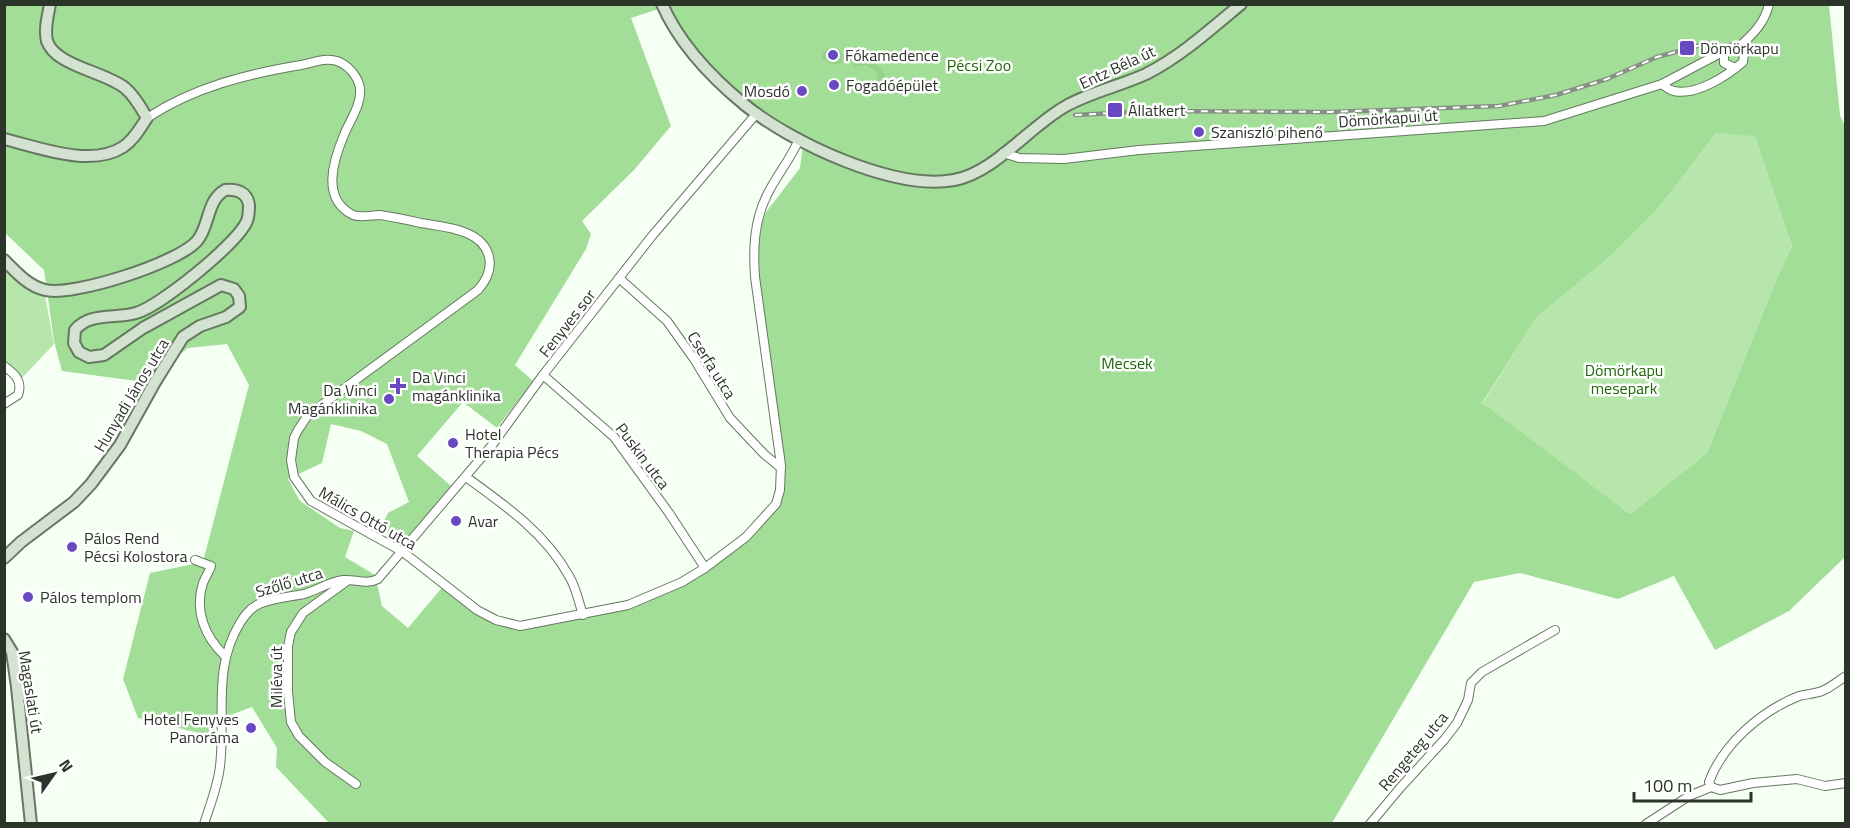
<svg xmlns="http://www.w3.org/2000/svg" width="1850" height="828" viewBox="0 0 1850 828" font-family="'Titillium Web',sans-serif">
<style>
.green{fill:#b6e6ac}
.forest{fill:#a2de97;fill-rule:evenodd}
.water{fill:#97d28c}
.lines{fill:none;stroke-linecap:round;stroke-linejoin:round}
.street-casing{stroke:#64795f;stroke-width:10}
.secondary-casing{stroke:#64795f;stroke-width:14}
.street{stroke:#fff;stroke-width:8}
.secondary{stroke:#d4e2d2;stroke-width:10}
.rail-casing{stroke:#879085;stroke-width:4.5}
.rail{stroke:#fff;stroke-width:2;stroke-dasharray:7;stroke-linecap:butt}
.poi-dot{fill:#6849c2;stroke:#fff;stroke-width:2}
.labels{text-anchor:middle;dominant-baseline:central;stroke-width:5;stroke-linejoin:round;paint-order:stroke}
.poi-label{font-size:16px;fill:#2b3429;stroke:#fff;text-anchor:start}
.park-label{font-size:16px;fill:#1d6907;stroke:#fff}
.street-label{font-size:16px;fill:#2b3429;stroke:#fff}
</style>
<rect width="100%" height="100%" fill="#f5fff3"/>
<g class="green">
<polygon points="1716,133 1755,135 1792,246 1776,280 1707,453 1630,514 1482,404 1537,317 1613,254 1656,211"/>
<polygon points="4,264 34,292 45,295 54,344 22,378 5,363"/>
</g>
<path class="forest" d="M4 5H1829L1840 115 1846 128 1845 557 1789 611 1715 650 1674 576 1618 599 1520 573 1474 582 1332 823H329L276 767 277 748 252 707 214 721 207 735 138 718 123 679 150 573 203 562 249 385 227 344 188 348 144 382 62 371 54 341 44 270 5 233ZM662 8 673 28 759 113 804 138 800 168 756 225 755 277 781 465 776 504 747 538 665 590 583 615 520 626 477 610 445 584 408 628 382 606 375 575 345 557 354 531 340 528 300 501 288 479 322 463 331 424 361 431 387 444 409 502 388 513 380 529 404 543 451 486 417 456 463 402 497 428 533 381 515 365 586 249 591 234 582 221 634 170 671 126 631 18ZM1716 133 1755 136 1792 246 1776 280 1707 453 1630 514 1482 403 1537 317 1613 254 1656 211Z"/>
<g class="water">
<path d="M827 49C834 49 841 50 844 57L841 63C834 66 827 64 822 58L823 53Z"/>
<path d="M863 57C874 63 886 67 886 81L882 79 877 90 874 89 878 72 865 65 854 67 853 64Z"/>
</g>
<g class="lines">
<g class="street-casing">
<g id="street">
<path d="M1739 47C1752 35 1765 23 1769 4"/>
<polyline points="1724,51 1724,63 1735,68"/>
<path d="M1662 84C1666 87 1669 90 1674 91 1696 96 1727 76 1743 62L1744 53 1739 47"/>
<path d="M147 118C194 87 247 74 301 65 312 63 325 57 337 61 348 65 358 76 360 88 362 104 350 120 344 135 333 161 321 199 353 215 361 218 372 215 380 215 394 217 408 220 421 223 444 227 483 229 489 257 492 270 486 281 478 290L308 415 298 430 294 438 291 460 294 477 311 501 403 552 477 610 496 620 520 626 628 605 682 582 705 568 746 537 776 504 780 490 781 465 755 277C753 249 754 221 767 195 776 176 791 159 799 139"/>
<polyline points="1003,153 1019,158 1064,159 1139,150 1544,121 1662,84 1730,48 1739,47"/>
<polyline points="619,278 667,321 694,359 730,418 764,454 781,468"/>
<path d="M4 366C15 374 23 381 18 395L4 404"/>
<polyline points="543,375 614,437 669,513 705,568"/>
<path d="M466 477C505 505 546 534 569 576 576 587 579 603 583 615"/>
<path d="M195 560 211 566C209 572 205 578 203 583 194 611 205 637 225 656"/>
<polyline points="347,581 303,613 291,632 288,646 288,692 291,722 299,736 325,762 356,784"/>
<polyline points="1711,787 1720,790 1753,783 1797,779 1825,786 1846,783"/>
<path d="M204 824C210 805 218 786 220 766 226 716 212 669 240 623 245 615 250 608 259 604 273 598 289 597 304 594 317 590 329 582 343 580 355 579 367 585 378 579L493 444 543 375 652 236 757 113"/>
<polyline points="1370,824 1400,788 1444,740 1457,723 1468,700 1471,683 1482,672 1555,630"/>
<path d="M1646 824 1689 796 1711 787 1709 782C1723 744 1761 711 1799 696 1806 694 1814 694 1822 691 1830 688 1838 681 1846 676"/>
</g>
</g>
<g class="secondary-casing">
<g id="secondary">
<path d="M662 4C679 43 712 78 745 105 790 142 894 191 954 180 994 173 1030 126 1066 106 1091 92 1120 86 1146 74 1180 57 1211 29 1241 4"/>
<path d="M4 139C38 147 91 168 123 147 134 140 140 128 147 118 141 108 135 96 125 88 106 72 55 66 47 41 44 29 48 16 50 4"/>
<path d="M4 260C16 272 28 286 45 290 72 297 178 263 197 241 210 226 206 201 225 190 237 189 247 192 249 205 249 211 249 218 246 223 234 246 160 306 136 313 116 319 89 312 75 330L74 343 79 352 89 357 104 355 143 328 221 285 234 289 239 296 240 307 226 317 200 326 183 337 155 382 120 445 91 484 74 502 21 542 4 558"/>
<polyline points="4,639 12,652 17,687 31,824"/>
</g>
</g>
<use href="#street" class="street"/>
<use href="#secondary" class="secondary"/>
<g class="rail-casing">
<polyline id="rail" points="1075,115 1155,111 1330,112 1499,106 1556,95 1607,79 1657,57 1708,43"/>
</g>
<use href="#rail" class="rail"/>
</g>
<g class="poi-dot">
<rect x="1679" y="40" width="16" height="16" rx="3"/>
<circle cx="833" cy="55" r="6"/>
<circle cx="834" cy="85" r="6"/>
<circle cx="802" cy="91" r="6"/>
<rect x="1107" y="102" width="16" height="16" rx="3"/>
<circle cx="1199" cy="132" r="6"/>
<path d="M395 377h6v6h6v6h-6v6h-6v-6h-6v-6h6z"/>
<circle cx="389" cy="399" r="6"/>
<circle cx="453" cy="443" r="6"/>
<circle cx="456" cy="521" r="6"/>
<circle cx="72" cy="547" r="6"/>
<circle cx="28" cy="597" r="6"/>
<circle cx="251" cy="728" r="6"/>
</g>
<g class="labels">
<g class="poi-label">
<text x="1700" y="48">Dömörkapu</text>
<text x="845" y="55">Fókamedence</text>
<text x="846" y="85">Fogadóépület</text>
<text x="790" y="91" text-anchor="end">Mosdó</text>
<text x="1128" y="110">Állatkert</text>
<text x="1211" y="132">Szaniszló pihenő</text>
<text x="412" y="377">Da Vinci<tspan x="412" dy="18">magánklinika</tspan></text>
<text x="377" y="390" text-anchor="end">Da Vinci<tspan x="377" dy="18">Magánklinika</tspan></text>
<text x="465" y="434">Hotel<tspan x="465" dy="18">Therapia Pécs</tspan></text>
<text x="468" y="521">Avar</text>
<text x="84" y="538">Pálos Rend<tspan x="84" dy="18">Pécsi Kolostora</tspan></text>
<text x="40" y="597">Pálos templom</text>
<text x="239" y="719" text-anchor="end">Hotel Fenyves<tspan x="239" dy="18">Panoráma</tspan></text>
</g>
<g class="park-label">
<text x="979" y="65">Pécsi Zoo</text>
<text x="1127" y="363">Mecsek</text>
<text x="1624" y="370">Dömörkapu<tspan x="1624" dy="18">mesepark</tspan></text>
</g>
<g class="street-label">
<text transform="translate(1117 67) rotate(-25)">Entz Béla út</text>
<text transform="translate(1388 118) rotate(-4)">Dömörkapui út</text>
<text transform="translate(567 323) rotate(-52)">Fenyves sor</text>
<text transform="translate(712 365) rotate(58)">Cserfa utca</text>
<text transform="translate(131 395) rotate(-59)">Hunyadi János utca</text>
<text transform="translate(643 456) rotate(53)">Puskin utca</text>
<text transform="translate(368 518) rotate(30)">Málics Ottó utca</text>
<text transform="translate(289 582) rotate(-17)">Szőlő utca</text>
<text transform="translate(276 677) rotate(-90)">Miléva út</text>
<text transform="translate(31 692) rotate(81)">Magaslati út</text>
<text transform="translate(1413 751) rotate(-50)">Rengeteg utca</text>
</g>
</g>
<rect width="1850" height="828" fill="none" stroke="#2b3429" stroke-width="12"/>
<g transform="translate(54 774) rotate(56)" stroke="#ffffff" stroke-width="4.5" paint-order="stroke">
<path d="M0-4.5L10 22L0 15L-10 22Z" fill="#2b3429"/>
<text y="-9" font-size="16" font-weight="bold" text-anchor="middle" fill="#2b3429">N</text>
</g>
<path d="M1634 792v9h117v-9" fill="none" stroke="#2b3429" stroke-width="3"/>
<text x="1643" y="792" font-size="18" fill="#2b3429" stroke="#ffffff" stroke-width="4.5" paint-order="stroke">100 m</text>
</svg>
